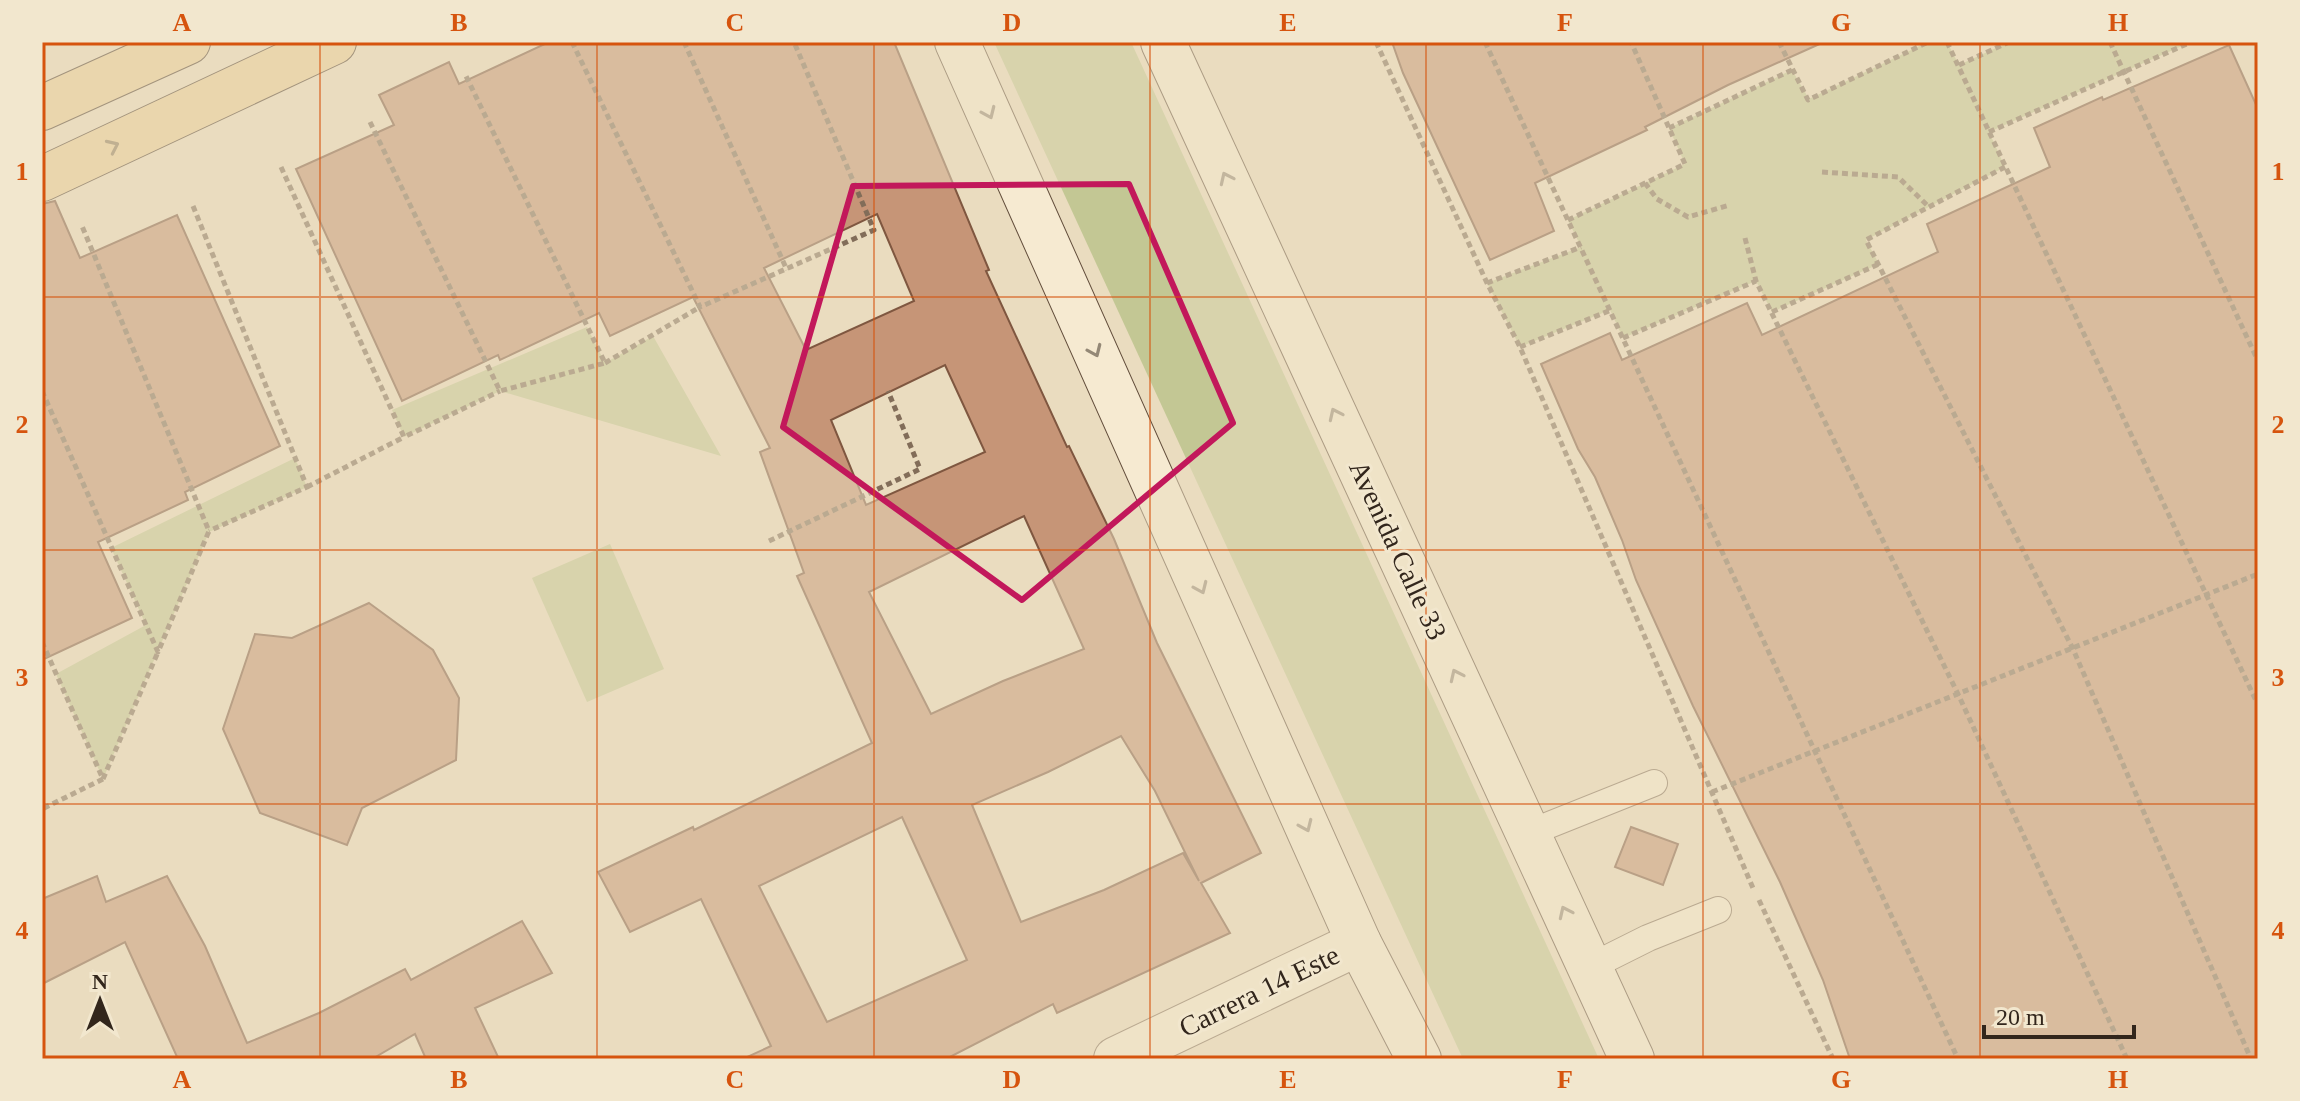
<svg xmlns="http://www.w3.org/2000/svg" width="2300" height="1101" viewBox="0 0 2300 1101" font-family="'Times New Roman',serif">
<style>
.green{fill:#c3c794}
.building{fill:#c69577;stroke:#7f5740;stroke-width:2;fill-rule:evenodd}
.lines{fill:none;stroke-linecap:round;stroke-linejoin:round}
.lane-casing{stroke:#826d59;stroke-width:28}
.street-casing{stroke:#826d59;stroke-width:46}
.secondary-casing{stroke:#634e3c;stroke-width:46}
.primary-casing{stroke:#4f3c2d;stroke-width:46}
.path{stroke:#826d59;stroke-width:5;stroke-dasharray:6 4;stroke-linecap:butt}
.lane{stroke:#f6ead1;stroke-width:26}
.street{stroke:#f6ead1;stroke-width:44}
.secondary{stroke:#f6ead1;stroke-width:44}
.primary{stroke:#eccf98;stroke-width:44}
.oneway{stroke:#948876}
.oneway2{stroke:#8f7a5a}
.marked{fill:none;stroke:#c2185b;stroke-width:6;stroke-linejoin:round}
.grid{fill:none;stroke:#d6540e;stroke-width:2;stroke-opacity:0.55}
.labels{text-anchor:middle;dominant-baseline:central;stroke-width:6;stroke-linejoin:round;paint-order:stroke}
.street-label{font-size:28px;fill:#32261c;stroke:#f2e7ce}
.neatline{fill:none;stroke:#d6540e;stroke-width:3}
.grid-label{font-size:26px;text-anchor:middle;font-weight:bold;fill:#d6540e}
</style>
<rect width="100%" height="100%" fill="#eadcbf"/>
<g class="green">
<polygon points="994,42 1131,42 1599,1059 1463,1059"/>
<polygon points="1928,42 1947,42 1959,65 2009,42 2191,42 1989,132 2005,167 1866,240 1879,264 1772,312 1756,281 1623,338 1610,310 1520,347 1487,283 1581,247 1568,220 1685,164 1669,128 1792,70 1809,99"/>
<polygon points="587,327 605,363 653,336 721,456 500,391 404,437 392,410"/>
<polygon points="295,458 307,487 209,532 103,779 56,674 146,625 111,548"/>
<polygon points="610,544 664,669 587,702 532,578"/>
</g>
<g class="building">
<path d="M549 42H894L989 270 986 271 1067 447 1069 446 1114 539 1157 643 1261 853 1201 883 1230 933 1057 1013 1053 1004 946 1059H743L771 1046 701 899 630 932 598 872 693 827 694 830 872 743 797 576 804 573 760 452 770 448 693 297 610 336 599 313 500 360 498 355 402 401 296 169 394 125 379 95 449 62 459 84ZM877 214 914 301 806 350 764 268ZM945 365 985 452 866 505 831 420ZM1024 516 1084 649 1003 681 931 714 869 592ZM1121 736 1155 791 1199 881 1183 853 1104 890 1021 922 972 805 1048 772ZM902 817 967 960 827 1022 759 886Z"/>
<polygon points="1392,42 1824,42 1728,85 1645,127 1647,130 1535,183 1554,231 1490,260 1403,73"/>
<polygon points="2229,45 2258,109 2258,1059 1850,1059 1823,980 1780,882 1693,706 1636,580 1622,540 1595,477 1578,449 1541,364 1610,333 1622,360 1747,303 1762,335 1938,252 1927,224 2050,167 2034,128 2102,97 2103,100"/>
<polygon points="55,201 80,258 177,215 280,446 185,492 188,500 98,542 132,618 42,660 42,204"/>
<polygon points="369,603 433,650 459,698 456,760 362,808 347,845 260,813 223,729 255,634 292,638"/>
<polygon points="1631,827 1678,844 1663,885 1615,867"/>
<polygon points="97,876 106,902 167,876 205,946 247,1043 319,1013 405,969 411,980 522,921 552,973 475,1008 499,1059 426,1059 415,1034 372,1059 178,1059 125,942 42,984 42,899"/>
</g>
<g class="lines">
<g class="lane-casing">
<g id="lane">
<polyline points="1529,833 1654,783"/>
<polyline points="1590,967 1648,938 1718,910"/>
</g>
</g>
<g class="street-casing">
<polyline id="street" points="1116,1059 1359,943"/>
</g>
<g class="secondary-casing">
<g id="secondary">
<polyline points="957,42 1359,943 1419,1059"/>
<polyline points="1163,42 1632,1059"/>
</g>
</g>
<g class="primary-casing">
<g id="primary">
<polyline points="42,108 188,42"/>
<polyline points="42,179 334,42"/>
</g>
</g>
<g class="path">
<polyline points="572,42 700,307 874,230 794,42"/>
<polyline points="684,42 787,270"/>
<polyline points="1376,42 1487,283 1520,347 1753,888"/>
<polyline points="1485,42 1958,1059"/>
<polyline points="1779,42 1808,100 1928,42"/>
<polyline points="1947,42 2258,705"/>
<polyline points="2110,42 2258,361"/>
<polyline points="1959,65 2009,42"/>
<polyline points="370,122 500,391 605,363 465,74"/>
<polyline points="1669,128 1792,70"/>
<polyline points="1989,132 2191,42"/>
<polyline points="281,167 404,437 500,391"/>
<polyline points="2005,167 1866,240 2073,649 2251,1059"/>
<polyline points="1822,172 1898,177 1929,207"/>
<polyline points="1645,183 1657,199 1688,217 1730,205"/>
<polyline points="193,206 307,487 209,531"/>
<polyline points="1568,220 1685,164 1631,42"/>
<polyline points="1745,238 1756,281 1958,694 2127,1059"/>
<polyline points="1487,283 1581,247"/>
<polyline points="1772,312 1879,264"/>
<polyline points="1623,338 1756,281"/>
<polyline points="1520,347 1611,310"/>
<polyline points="605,363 700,307"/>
<polyline points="42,391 158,652 209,531 82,226"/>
<polyline points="307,487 404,437"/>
<polyline points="769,541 920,469 888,391"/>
<polyline points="42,642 103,779 42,809"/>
<polyline points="103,779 158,652"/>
<polyline points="1712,792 2258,574"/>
<polyline points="1759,900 1833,1059"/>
</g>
<use href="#lane" class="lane"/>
<use href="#street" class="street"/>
<use href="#secondary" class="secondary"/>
<use href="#primary" class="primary"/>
</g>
<defs><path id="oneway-chevron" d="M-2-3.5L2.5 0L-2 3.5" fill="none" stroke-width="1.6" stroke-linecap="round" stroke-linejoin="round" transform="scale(2)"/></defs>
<g class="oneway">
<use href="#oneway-chevron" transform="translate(989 113) rotate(66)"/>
<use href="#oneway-chevron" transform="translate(1226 178) rotate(-115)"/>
<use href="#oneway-chevron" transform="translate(1095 351) rotate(66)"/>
<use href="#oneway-chevron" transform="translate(1335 414) rotate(-115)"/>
<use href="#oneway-chevron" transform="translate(1201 588) rotate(66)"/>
<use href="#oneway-chevron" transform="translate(1456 675) rotate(-115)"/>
<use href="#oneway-chevron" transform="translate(1306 826) rotate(66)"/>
<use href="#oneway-chevron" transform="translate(1565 912) rotate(-115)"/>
</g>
<use class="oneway2" href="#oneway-chevron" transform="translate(113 146) rotate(-25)"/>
<path d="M0 0H2300V1101H0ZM1129 184 1233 423 1022 600 783 427 853 186Z" fill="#eadcbf" fill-opacity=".55" fill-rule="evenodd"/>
<path class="marked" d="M1129 184 1233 423 1022 600 783 427 853 186Z"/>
<path class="grid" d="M320 42V1059M597 42V1059M874 42V1059M1150 42V1059M1426 42V1059M1703 42V1059M1980 42V1059M42 297H2258M42 550H2258M42 804H2258"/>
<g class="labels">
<g class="street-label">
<text transform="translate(1398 550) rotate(65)">Avenida Calle 33</text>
<text transform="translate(1259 991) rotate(-26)">Carrera 14 Este</text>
</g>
</g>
<rect width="2300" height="1101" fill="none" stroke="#f2e7ce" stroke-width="88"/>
<g transform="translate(100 1001)" stroke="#f2e7ce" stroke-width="6" paint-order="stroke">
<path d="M0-6L14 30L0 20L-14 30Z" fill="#32261c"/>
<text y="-12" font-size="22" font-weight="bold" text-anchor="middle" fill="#32261c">N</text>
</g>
<path d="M1984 1025v12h150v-12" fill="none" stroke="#32261c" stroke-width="4"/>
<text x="1996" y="1025" font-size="24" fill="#32261c" stroke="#f2e7ce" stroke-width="6" paint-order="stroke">20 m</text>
<rect x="44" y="44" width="2212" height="1013" class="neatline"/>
<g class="grid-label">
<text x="182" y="31">A</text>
<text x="459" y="31">B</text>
<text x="735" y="31">C</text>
<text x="1012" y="31">D</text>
<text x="1288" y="31">E</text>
<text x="1565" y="31">F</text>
<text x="1841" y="31">G</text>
<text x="2118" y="31">H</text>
<text x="22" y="180">1</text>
<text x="2278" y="180">1</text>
<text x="22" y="433">2</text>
<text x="2278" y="433">2</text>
<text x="22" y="686">3</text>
<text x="2278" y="686">3</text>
<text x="22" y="939">4</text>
<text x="2278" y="939">4</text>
<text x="182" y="1088">A</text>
<text x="459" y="1088">B</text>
<text x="735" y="1088">C</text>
<text x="1012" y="1088">D</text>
<text x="1288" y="1088">E</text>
<text x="1565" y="1088">F</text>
<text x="1841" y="1088">G</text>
<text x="2118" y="1088">H</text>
</g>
</svg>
